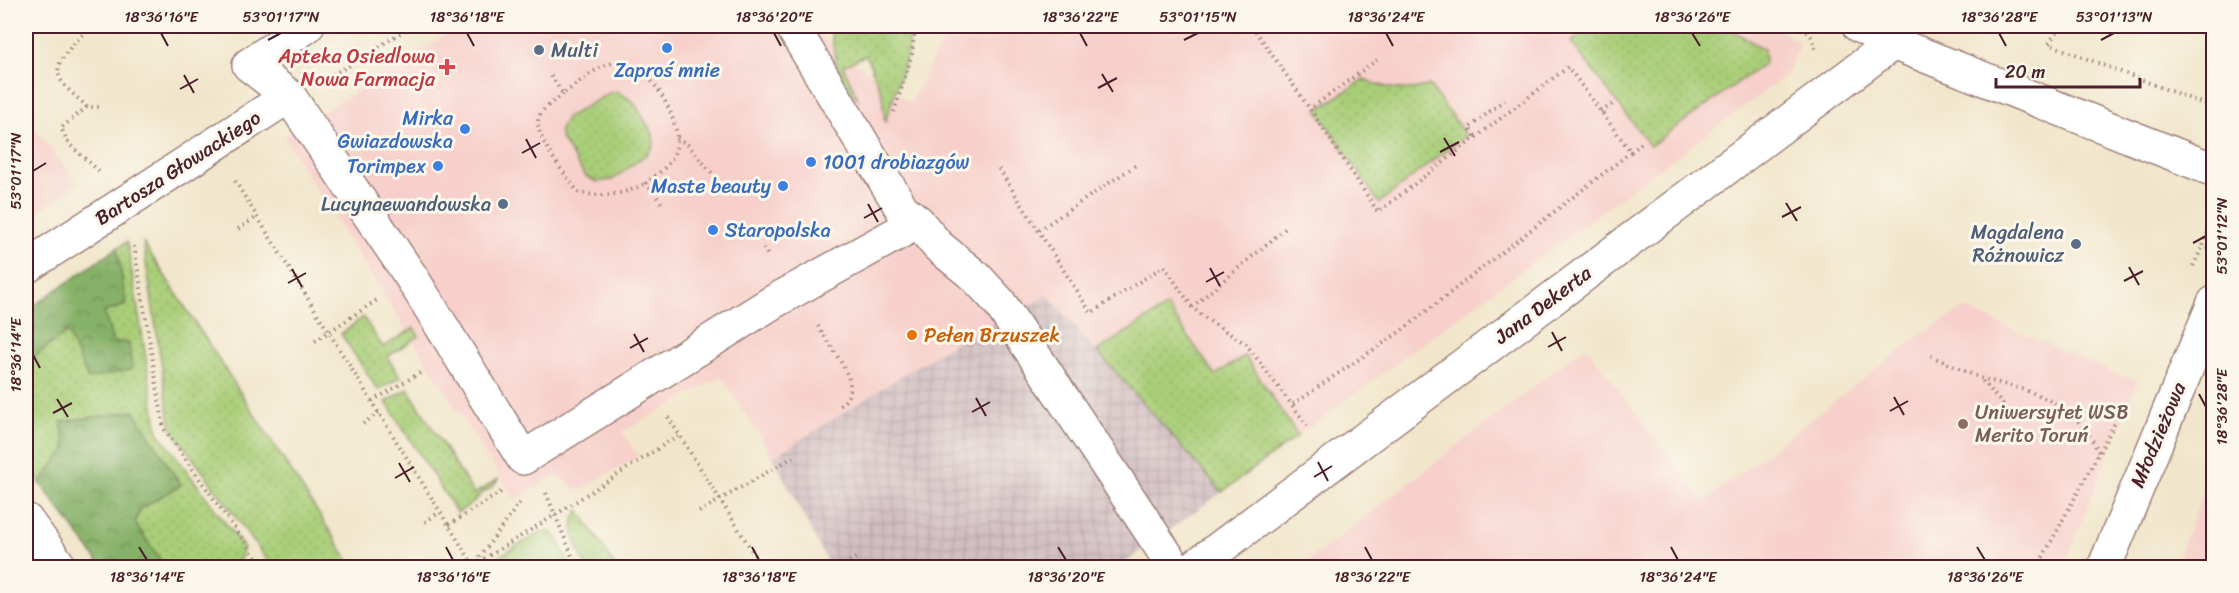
<svg xmlns="http://www.w3.org/2000/svg" width="2239" height="593" viewBox="0 0 2239 593" font-family="Sriracha,sans-serif">
<style>
.built{fill:#f7d0cb}
.industrial{fill:url(#industrial-grid)}
.grass{fill:url(#grass-dots);stroke:#7a7652;stroke-width:1.5}
.forest{fill:url(#forest-crowns);stroke:#68684a;stroke-width:1.5}
.lines{fill:none;stroke-linecap:round;stroke-linejoin:round}
.minor-casing{stroke:#9e827b;stroke-width:36}
.path{stroke:#9e827b;stroke-width:4;stroke-dasharray:1.5 4.5;stroke-linecap:butt}
.minor{stroke:#fff;stroke-width:33}
.ticks{fill:none;stroke:#4a1f2b;stroke-width:2}
.shop-dot{fill:#3f7fe0;stroke:#fbf7ec;stroke-width:2}
.service-dot{fill:#5c6f8a;stroke:#fbf7ec;stroke-width:2}
.health-dot{fill:#e0444e;stroke:#fbf7ec;stroke-width:2}
.food-dot{fill:#e8710a;stroke:#fbf7ec;stroke-width:2}
.education-dot{fill:#8d6e63;stroke:#fbf7ec;stroke-width:2}
.labels{text-anchor:middle;dominant-baseline:central;stroke-width:6;stroke-linejoin:round;paint-order:stroke}
.service-label{font-size:20px;fill:#4e5e75;stroke:#fbf7ec;text-anchor:end}
.health-label{font-size:20px;fill:#be3a42;stroke:#fbf7ec;text-anchor:end}
.shop-label{font-size:20px;fill:#366cbe;stroke:#fbf7ec;text-anchor:end}
.street-label{font-size:20px;fill:#4a1f2b;stroke:#fbf7ec}
.food-label{font-size:20px;fill:#c56008;stroke:#fbf7ec;text-anchor:start}
.education-label{font-size:20px;fill:#785e54;stroke:#fbf7ec;text-anchor:start}
.neatline{fill:none;stroke:#4a1f2b;stroke-width:2}
.ticks-label{font-size:15px;text-anchor:middle;fill:#4a1f2b}
</style>
<defs>
<pattern id="industrial-grid" width="8" height="8" patternUnits="userSpaceOnUse" patternTransform="scale(1.5)"><rect width="8" height="8" fill="#d2bec2"/><path d="M0 4h8M4 0v8" fill="none" stroke="#b6a3a7"/></pattern>
<pattern id="grass-dots" width="8" height="8" patternUnits="userSpaceOnUse" patternTransform="scale(1.5)"><rect width="8" height="8" fill="#a9ce78"/><path d="M2 2h.1M6 6h.1" fill="none" stroke="#93b068" stroke-width="1.8" stroke-linecap="round"/></pattern>
<pattern id="forest-crowns" width="20" height="18" patternUnits="userSpaceOnUse" patternTransform="scale(1.5)"><rect width="20" height="18" fill="#86b168"/><path d="M2 6a3 3 0 1 1 6 0M12 15a3 3 0 1 1 6 0" fill="none" stroke="#708f56"/></pattern>
</defs>
<rect width="100%" height="100%" fill="#fbf7ec"/>
<filter id="ink" filterUnits="userSpaceOnUse"><feTurbulence type="fractalNoise" baseFrequency=".0167" numOctaves="2"/><feDisplacementMap in="SourceGraphic" scale="12" xChannelSelector="R" yChannelSelector="G"/><feConvolveMatrix kernelMatrix="1 2 1 2 8 2 1 2 1" color-interpolation-filters="sRGB"/></filter>
<filter id="wash" filterUnits="userSpaceOnUse"><feTurbulence type="fractalNoise" baseFrequency=".008" numOctaves="4" result="noise"/><feDisplacementMap in="SourceGraphic" scale="24" xChannelSelector="R" yChannelSelector="G"/><feGaussianBlur stdDeviation="1.35" result="paint"/><feColorMatrix in="noise" values="0 0 0 0 0 0 0 0 0 0 0 0 0 0 0 0 0 1.4 0 .05"/><feComposite in="paint" operator="in"/></filter>
<g filter="url(#wash)">
<rect width="100%" height="100%" fill="#f1e6cb"/>
<g class="built">
<polygon points="460,26 806,26 910,103 942,42 967,26 1770,26 1800,42 1788,74 1222,492 1097,351 956,342 773,457 722,377 622,432 639,456 579,491 556,475 515,500 283,137"/>
<polygon points="26,117 78,184 26,220"/>
<polygon points="1964,308 2115,374 2138,380 2064,567 1300,567 1586,346 1677,468 1705,501 1916,338"/>
<polygon points="2213,467 2213,567 2174,567"/>
</g>
<polygon class="industrial" points="1048,296 1222,492 1119,567 830,567 773,457 956,342"/>
<g class="grass">
<path d="M830 26H910L907 55 885 123 882 94 866 55 843 66 858 98C835 84 834 49 830 26Z"/>
<polygon points="1593,26 1725,26 1764,49 1765,63 1650,146 1571,42"/>
<path d="M1364 79C1386 89 1406 93 1429 85L1466 135 1379 203 1317 110Z"/>
<polygon points="616,91 633,101 653,134 654,145 648,153 612,180 597,182 585,176 560,137 560,130 566,118 609,93"/>
<polygon points="127,242 158,432 244,548 238,565 251,567 165,567 135,523 140,509 66,448 40,483 26,459 26,363 67,332 113,343 104,312 126,305 117,248"/>
<polygon points="143,242 353,567 272,567 171,428"/>
<polygon points="1167,306 1215,375 1245,356 1298,436 1222,492 1097,351"/>
<polygon points="363,317 383,347 414,328 419,336 387,357 401,377 378,390 341,334"/>
<path d="M408 389 474 494 498 479C495 488 486 489 480 495 472 504 467 507 457 513L386 402Z"/>
<path d="M579 510 616 567H586C579 548 565 528 579 510Z"/>
<polygon points="541,532 551,532 558,539 570,567 497,567 501,564 496,558"/>
</g>
<g class="forest">
<polygon points="117,248 126,305 104,312 113,342 129,343 132,369 88,379 67,332 26,363 26,311"/>
<polygon points="134,411 181,485 140,509 135,523 165,567 102,567 40,483 66,448 61,422"/>
</g>
</g>
<g filter="url(#ink)">
<g class="lines">
<g class="minor-casing">
<g id="minor">
<polyline points="307,26 249,65 289,96 412,278 523,458 773,302 918,222"/>
<polyline points="792,26 902,209 918,222 938,246 976,277 999,302 1175,568"/>
<polyline points="1859,26 1893,43 2214,170"/>
<polyline points="26,267 289,96"/>
<polyline points="26,520 61,568"/>
<polyline points="1193,568 1893,43"/>
<polyline points="2104,568 2214,303"/>
</g>
</g>
<g class="path">
<polyline points="1252,26 1310,109"/>
<path d="M1796 26C1807 31 1814 35 1815 49"/>
<polyline points="2056,32 2049,44 2214,108"/>
<path d="M551 76 563 94C579 83 598 64 618 62 648 59 684 123 676 149 672 164 658 174 646 183L663 205"/>
<polyline points="327,77 347,67 411,26"/>
<path d="M563 94C555 101 543 107 539 117 532 135 567 177 578 192 602 198 624 195 646 183"/>
<path d="M87 107C79 98 62 87 59 75 54 59 82 36 92 26"/>
<polyline points="894,112 912,54 915,26"/>
<polyline points="1601,112 1614,103"/>
<polyline points="1475,136 1469,128 1508,97"/>
<polyline points="677,138 688,145 713,174"/>
<polyline points="1631,152 1644,141"/>
<polyline points="999,169 1091,313 1164,266 1192,307 1208,320 1246,344 1310,429"/>
<polyline points="99,171 69,144 61,128 87,107 99,107"/>
<polyline points="235,181 475,568"/>
<polyline points="2214,216 2203,246 2214,250"/>
<polyline points="238,229 257,217"/>
<polyline points="1039,230 1136,165"/>
<polyline points="134,246 164,429 263,568"/>
<polyline points="763,248 769,257"/>
<polyline points="2193,266 2203,246"/>
<polyline points="1192,307 1286,228"/>
<path d="M818 326C826 340 853 374 850 390 849 397 845 401 840 406"/>
<polyline points="315,341 377,300"/>
<polyline points="1931,356 1980,378"/>
<polyline points="372,401 420,373"/>
<polyline points="1293,404 1401,331 1631,152 1568,67 1378,212 1310,109 1377,60"/>
<path d="M1998 413 2005 407 1980 378C2031 391 2075 400 2099 453"/>
<polyline points="668,417 763,568"/>
<polyline points="363,424 379,412"/>
<polyline points="546,493 577,568"/>
<polyline points="699,512 793,457"/>
<polyline points="425,522 440,512"/>
<polyline points="449,525 501,492"/>
<polyline points="243,559 258,561"/>
<polyline points="476,562 521,501"/>
<polyline points="474,565 555,515 679,435"/>
<polyline points="839,568 857,557"/>
<polyline points="2037,568 2115,423"/>
</g>
<use href="#minor" class="minor"/>
</g>
</g>
<path class="ticks" d="M161 33 168 46M467 33 474 46M774 33 781 46M1080 33 1087 46M1386 33 1393 46M1692 33 1700 46M1999 33 2006 46M268 40 281 33M1184 40 1198 33M2101 40 2114 33M1102 74 1113 92M184 75 194 93M1098 88 1117 78M180 89 198 79M1444 138 1455 156M526 139 536 158M1440 152 1459 142M522 153 540 143M33 171 46 163M1786 203 1797 221M868 204 878 222M1782 217 1801 207M864 218 882 208M2193 243 2206 236M2129 267 2139 285M1210 268 1220 286M292 269 302 287M2124 281 2143 271M1206 282 1224 272M288 283 306 273M1552 332 1562 351M634 334 644 352M1548 347 1566 337M630 348 648 338M33 355 40 368M2199 394 2206 407M1894 397 1904 415M976 398 986 416M57 399 68 417M1890 411 1908 401M972 412 990 402M53 413 72 403M1318 462 1328 481M399 463 410 482M1314 477 1332 466M395 478 414 467M139 547 147 560M446 547 453 560M752 547 759 560M1058 547 1066 560M1365 547 1372 560M1671 547 1678 560M1977 547 1985 560"/>
<g class="shop-dot">
<circle cx="667" cy="48" r="6"/>
<circle cx="465" cy="129" r="6"/>
<circle cx="811" cy="162" r="6"/>
<circle cx="438" cy="166" r="6"/>
<circle cx="783" cy="186" r="6"/>
<circle cx="713" cy="230" r="6"/>
</g>
<g class="service-dot">
<circle cx="539" cy="50" r="6"/>
<circle cx="503" cy="204" r="6"/>
<circle cx="2076" cy="244" r="6"/>
</g>
<path class="health-dot" d="M444 58h6v6h6v6h-6v6h-6v-6h-6v-6h6z"/>
<circle class="food-dot" cx="912" cy="335" r="6"/>
<circle class="education-dot" cx="1963" cy="424" r="6"/>
<g class="labels">
<g class="service-label">
<text x="551" y="50" text-anchor="start">Multi</text>
<text x="491" y="204">Lucynaewandowska</text>
<text x="2064" y="232">Magdalena<tspan x="2064" dy="23">Różnowicz</tspan></text>
</g>
<g class="health-label">
<text x="435" y="56">Apteka Osiedlowa<tspan x="435" dy="23">Nowa Farmacja</tspan></text>
</g>
<g class="shop-label">
<text x="667" y="70" text-anchor="middle">Zaproś mnie</text>
<text x="453" y="118">Mirka<tspan x="453" dy="23">Gwiazdowska</tspan></text>
<text x="823" y="162" text-anchor="start">1001 drobiazgów</text>
<text x="426" y="166">Torimpex</text>
<text x="771" y="186">Maste beauty</text>
<text x="725" y="230" text-anchor="start">Staropolska</text>
</g>
<g class="street-label">
<text transform="translate(178 168) rotate(-33)">Bartosza Głowackiego</text>
<text transform="translate(1543 305) rotate(-37)">Jana Dekerta</text>
<text transform="translate(2158 435) rotate(-67)">Młodzieżowa</text>
</g>
<g class="food-label">
<text x="924" y="335">Pełen Brzuszek</text>
</g>
<g class="education-label">
<text x="1975" y="412">Uniwersytet WSB<tspan x="1975" dy="23">Merito Toruń</tspan></text>
</g>
</g>
<rect width="2239" height="593" fill="none" stroke="#fbf7ec" stroke-width="66"/>
<path d="M1996 78v9h144v-9" fill="none" stroke="#4a1f2b" stroke-width="3"/>
<text x="2005" y="78" font-size="18" fill="#4a1f2b" stroke="#fbf7ec" stroke-width="4.5" paint-order="stroke">20 m</text>
<rect x="33" y="33" width="2173" height="527" class="neatline"/>
<g class="ticks-label">
<text x="161" y="22">18°36'16"E</text>
<text x="281" y="22">53°01'17"N</text>
<text x="467" y="22">18°36'18"E</text>
<text x="774" y="22">18°36'20"E</text>
<text x="1080" y="22">18°36'22"E</text>
<text x="1198" y="22">53°01'15"N</text>
<text x="1386" y="22">18°36'24"E</text>
<text x="1692" y="22">18°36'26"E</text>
<text x="1999" y="22">18°36'28"E</text>
<text x="2114" y="22">53°01'13"N</text>
<text transform="translate(16 171) rotate(-90)" y="5">53°01'17"N</text>
<text transform="translate(2222 236) rotate(-90)" y="5">53°01'12"N</text>
<text transform="translate(16 355) rotate(-90)" y="5">18°36'14"E</text>
<text transform="translate(2222 407) rotate(-90)" y="5">18°36'28"E</text>
<text x="147" y="582">18°36'14"E</text>
<text x="453" y="582">18°36'16"E</text>
<text x="759" y="582">18°36'18"E</text>
<text x="1066" y="582">18°36'20"E</text>
<text x="1372" y="582">18°36'22"E</text>
<text x="1678" y="582">18°36'24"E</text>
<text x="1985" y="582">18°36'26"E</text>
</g>
</svg>
